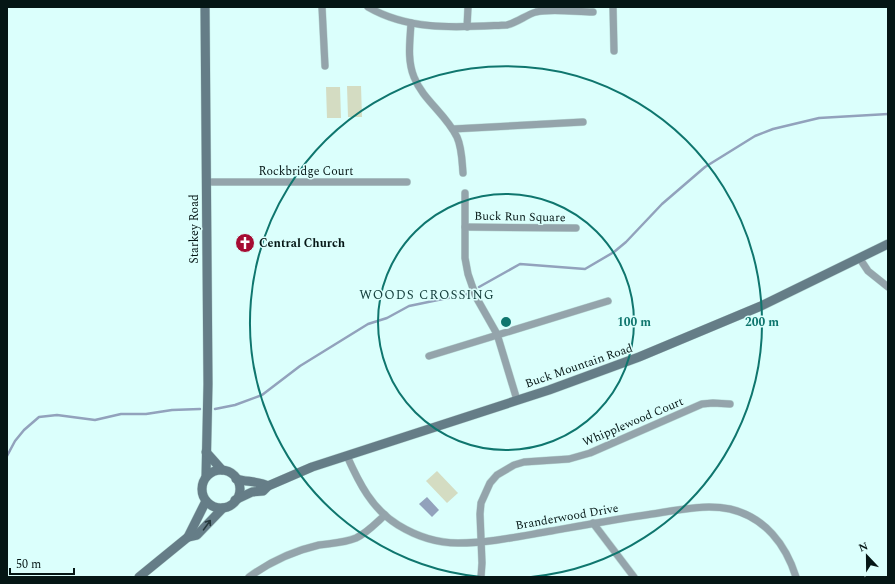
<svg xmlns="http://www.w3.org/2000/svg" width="895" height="584" viewBox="0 0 895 584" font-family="Spectral,serif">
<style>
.green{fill:#d4dcc2}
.water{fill:#92a2bc}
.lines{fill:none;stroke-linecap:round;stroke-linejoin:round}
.stream{stroke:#92a2bc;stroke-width:2.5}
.street-casing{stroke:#b9dad7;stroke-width:8}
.secondary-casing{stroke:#b9dad7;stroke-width:10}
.street{stroke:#94a4ab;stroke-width:7}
.secondary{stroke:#657d87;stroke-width:9}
.oneway{stroke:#273a3d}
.ring{fill:none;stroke:#0f766e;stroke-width:2}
.labels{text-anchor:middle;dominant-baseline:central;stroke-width:3;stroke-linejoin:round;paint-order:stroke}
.street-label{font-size:12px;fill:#051615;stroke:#dbfffc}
.poi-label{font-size:12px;font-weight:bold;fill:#051615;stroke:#dbfffc;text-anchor:start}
.neighbourhood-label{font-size:13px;letter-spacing:1px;fill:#143e3c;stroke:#dbfffc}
.centre{fill:#0f766e;stroke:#dbfffc;stroke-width:2}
.ring-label{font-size:12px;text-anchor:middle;font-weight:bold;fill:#0f766e;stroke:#dbfffc;stroke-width:3;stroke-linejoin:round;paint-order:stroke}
</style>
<rect width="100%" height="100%" fill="#dbfffc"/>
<g class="green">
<polygon points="347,86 361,86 362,117 348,117"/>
<polygon points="326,87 340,87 341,118 327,118"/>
<polygon points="437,471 458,493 447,503 426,481"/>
</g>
<polygon class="water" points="427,497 439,510 432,517 419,504"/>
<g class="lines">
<g class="stream">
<polyline points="479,287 520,264 585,269 614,252 626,242 662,204 705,167 755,136 773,129 819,118 888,114"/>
<polyline points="215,409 235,405 262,395 300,366 368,324 387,318 409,306 467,294"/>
<polyline points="7,456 15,441 24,430 39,417 57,415 95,420 121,414 146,414 172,410 200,409"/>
</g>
<g class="street-casing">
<g id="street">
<polyline points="322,7 325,66"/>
<path d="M368 7C411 32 460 27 507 25 518 22 526 15 536 12 551 8 577 12 593 12"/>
<polyline points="613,7 614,51"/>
<path d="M411 23C410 41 407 60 414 77 423 100 446 114 457 137 462 148 462 161 463 173"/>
<polyline points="467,27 468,7"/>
<polyline points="453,129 583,122"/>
<polyline points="206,182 407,182"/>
<polyline points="465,193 465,258 468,274 476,297 497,334 517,400"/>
<polyline points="465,227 576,228"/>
<polyline points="860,259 868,271 888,287"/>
<polyline points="429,356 608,301"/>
<path d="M347 456C359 483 372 509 398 525 416 536 438 543 458 543 489 543 521 536 551 531 585 525 618 519 652 514 677 510 705 504 730 509 765 517 786 545 796 577"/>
<polyline points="593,523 634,577"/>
<path d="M249 577C271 561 293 551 319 545 332 543 344 543 356 538 367 533 376 523 385 515"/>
<polyline points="481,577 482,563 480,514 481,503 490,483 497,475 514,465 524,462 569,459 590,453 702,404 713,403 730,404"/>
</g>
</g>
<g class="secondary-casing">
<g id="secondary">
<polyline points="205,7 208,384 206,477"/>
<polyline points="206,452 222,470"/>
<circle cx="221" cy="489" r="19"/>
<path d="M236 479C246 482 259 481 268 486"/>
<polyline points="235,500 252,492 263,491 268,486 312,467 549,390 639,357 761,306 888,244"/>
<polyline points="188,537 197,535 223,508"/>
<polyline points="139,577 188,537 206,501"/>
</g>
</g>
<use href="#street" class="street"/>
<use href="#secondary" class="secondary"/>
</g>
<defs><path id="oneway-shaft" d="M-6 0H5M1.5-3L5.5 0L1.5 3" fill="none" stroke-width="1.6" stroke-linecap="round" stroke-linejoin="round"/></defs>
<use class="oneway" href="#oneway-shaft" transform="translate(207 525) rotate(-54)"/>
<g class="ring">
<circle cx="506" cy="322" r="128"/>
<path d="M481 577A256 256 0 1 1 531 577"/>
</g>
<defs>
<g id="church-disc" transform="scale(1)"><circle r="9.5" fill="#a60c33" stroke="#dbfffc"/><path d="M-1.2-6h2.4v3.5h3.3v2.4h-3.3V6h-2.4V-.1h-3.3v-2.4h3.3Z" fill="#fff"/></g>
</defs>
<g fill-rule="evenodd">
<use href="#church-disc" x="245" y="243"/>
</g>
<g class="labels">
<g class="street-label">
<text x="306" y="171">Rockbridge Court</text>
<text transform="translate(520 217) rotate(1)">Buck Run Square</text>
<text transform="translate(194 229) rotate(-90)">Starkey Road</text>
<text transform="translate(579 366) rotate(-19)">Buck Mountain Road</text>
<text transform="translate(633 422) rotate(-23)">Whipplewood Court</text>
<text transform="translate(567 517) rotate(-10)">Branderwood Drive</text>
</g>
<g class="poi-label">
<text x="259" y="243">Central Church</text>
</g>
<g class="neighbourhood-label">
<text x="427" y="295">WOODS CROSSING</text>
</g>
</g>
<circle cx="506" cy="322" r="6" class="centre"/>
<g class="ring-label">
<text x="634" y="326">100 m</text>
<text x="762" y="326">200 m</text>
</g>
<rect width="895" height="584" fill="none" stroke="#051615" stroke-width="16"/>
<g transform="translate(867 556) rotate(338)" stroke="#dbfffc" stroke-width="3" paint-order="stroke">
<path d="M0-3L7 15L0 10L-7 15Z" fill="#051615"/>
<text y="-6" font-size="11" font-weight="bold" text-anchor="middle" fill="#051615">N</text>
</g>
<path d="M10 568v6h64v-6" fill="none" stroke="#051615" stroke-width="2"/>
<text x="16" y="568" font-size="12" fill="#051615" stroke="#dbfffc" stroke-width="3" paint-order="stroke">50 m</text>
</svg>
